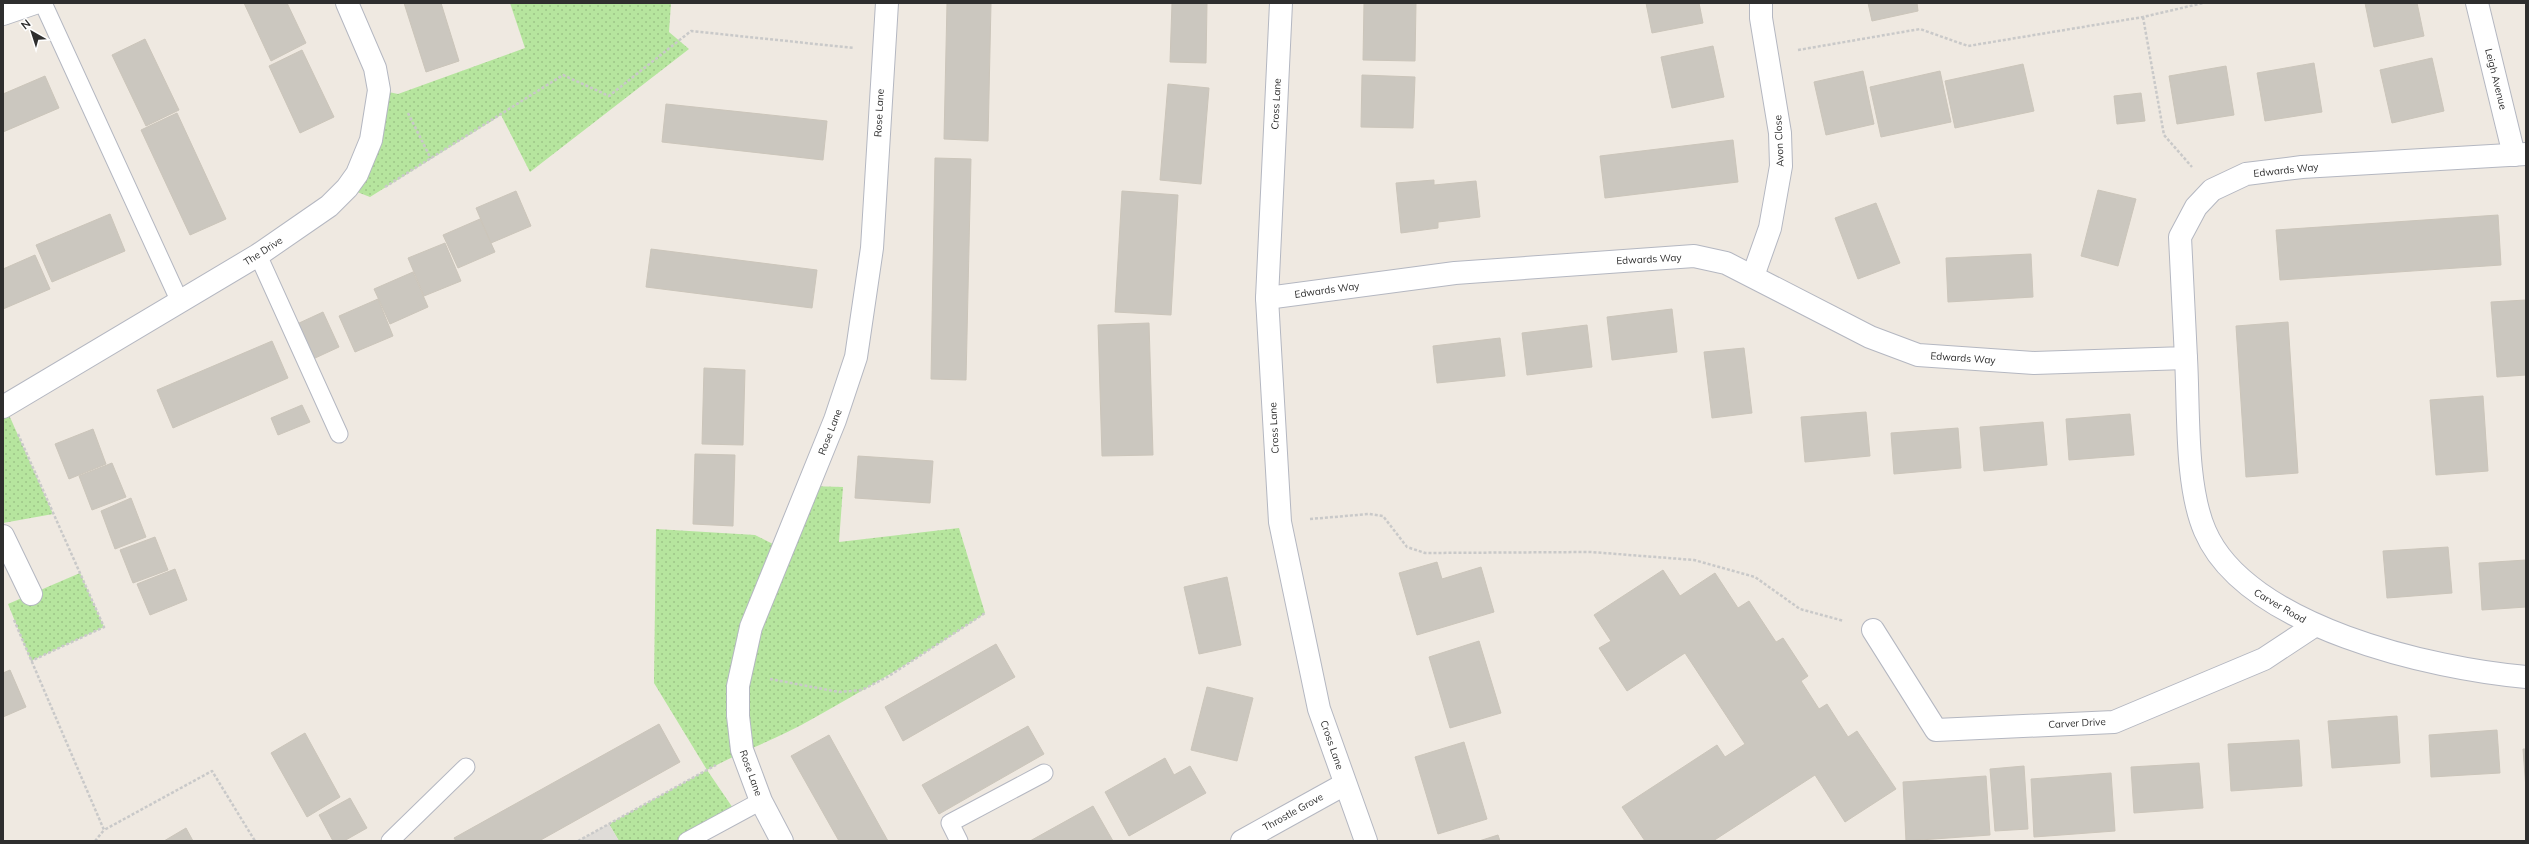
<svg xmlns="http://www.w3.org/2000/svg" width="2529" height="844" viewBox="0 0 2529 844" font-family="Mulish,sans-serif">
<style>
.grass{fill:url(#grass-dots)}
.plaza{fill:#dfdcd8}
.building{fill:#cbc7bf;stroke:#cbc5ba}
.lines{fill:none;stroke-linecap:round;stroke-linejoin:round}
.service-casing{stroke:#b4b7c1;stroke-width:19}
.minor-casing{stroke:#b4b7c1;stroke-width:24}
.path{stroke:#c9c9c9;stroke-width:2.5;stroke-dasharray:3 2;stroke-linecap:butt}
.service{stroke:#fff;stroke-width:17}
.minor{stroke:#fff;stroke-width:22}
.labels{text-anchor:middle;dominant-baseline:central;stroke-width:3;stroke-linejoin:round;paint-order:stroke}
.street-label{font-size:10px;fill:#2e2e2e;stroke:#fff}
</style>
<defs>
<pattern id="grass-dots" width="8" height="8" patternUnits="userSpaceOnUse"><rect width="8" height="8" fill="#b6e59e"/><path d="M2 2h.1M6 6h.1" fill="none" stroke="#9dc588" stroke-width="1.8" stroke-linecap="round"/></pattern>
</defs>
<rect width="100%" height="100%" fill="#efe9e1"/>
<g class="grass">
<polygon points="510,3 671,3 669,32 689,49 530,172 501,115 370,197 347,188 379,90 398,94 525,48"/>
<polygon points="5,406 53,514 3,523 3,407"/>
<path d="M809 486 843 487 839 542 959 528 985 613C930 651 873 685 814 718 780 738 742 751 707 770L737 814 687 841H619L609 824 707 770 654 683 656 529 755 535 783 549Z"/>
<polygon points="80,573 104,627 31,661 8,604"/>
</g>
<polygon class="plaza" points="609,824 619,841 578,841"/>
<g class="building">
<polygon points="244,3 287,3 306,43 271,61"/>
<polygon points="404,3 441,3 459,61 426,72"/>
<polygon points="947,3 991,3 988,141 944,139"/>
<polygon points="1172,3 1207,3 1206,63 1170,62"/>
<polygon points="1364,3 1416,3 1415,61 1363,60"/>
<polygon points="1646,3 1699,3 1703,23 1652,33"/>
<polygon points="1868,3 1917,3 1918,11 1872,21"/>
<polygon points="2365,3 2417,3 2424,36 2374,47"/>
<polygon points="145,39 179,110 146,126 112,55"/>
<polygon points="1713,46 1724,97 1672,108 1661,57"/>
<polygon points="302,50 334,117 300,133 269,66"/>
<polygon points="2432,58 2444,111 2392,123 2380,70"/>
<polygon points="2314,63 2322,112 2265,121 2257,73"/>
<polygon points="2023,64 2034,111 1955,128 1945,81"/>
<polygon points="2226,66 2234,115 2177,124 2169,76"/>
<polygon points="1863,71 1874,124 1826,135 1814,82"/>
<polygon points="1940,71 1951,122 1881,137 1870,87"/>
<polygon points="1362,75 1415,77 1413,128 1361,127"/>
<polygon points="45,76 59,108 3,132 3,94"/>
<polygon points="1168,84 1209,88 1201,184 1160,180"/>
<polygon points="2141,93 2145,121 2117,124 2114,96"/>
<polygon points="666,104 827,121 823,160 662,142"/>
<polygon points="177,113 226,219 190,235 141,130"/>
<polygon points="1733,140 1738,182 1605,198 1600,156"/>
<polygon points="935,158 971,159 966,380 931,379"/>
<polygon points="1434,180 1434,185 1476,181 1480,217 1438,222 1438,228 1401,233 1396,183"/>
<polygon points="2098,190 2136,199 2118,266 2081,256"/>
<polygon points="516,191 531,226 491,243 476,208"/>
<polygon points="1122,191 1178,195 1171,315 1115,312"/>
<polygon points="1876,203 1900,263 1858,279 1835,218"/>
<polygon points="110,214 125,251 52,282 36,245"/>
<polygon points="2498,215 2501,265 2280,280 2276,230"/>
<polygon points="480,219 495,252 458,268 443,235"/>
<polygon points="445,243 461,281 424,296 408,258"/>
<polygon points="651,249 817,270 812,308 646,287"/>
<polygon points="2031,254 2033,297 1948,302 1946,258"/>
<polygon points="35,255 50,289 3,309 3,269"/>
<polygon points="413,272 428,307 390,324 374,289"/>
<polygon points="378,299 393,336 355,352 339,316"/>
<polygon points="2526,300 2526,375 2497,377 2491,302"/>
<polygon points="1672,309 1677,352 1612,360 1607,317"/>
<polygon points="323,312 339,347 313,359 297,324"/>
<polygon points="2288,322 2298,473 2246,477 2236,326"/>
<polygon points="1149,323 1153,455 1102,456 1098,325"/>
<polygon points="1587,325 1592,367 1527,375 1522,333"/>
<polygon points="1500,338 1505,376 1437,383 1433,346"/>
<polygon points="272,341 288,378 173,428 157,390"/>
<polygon points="1744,348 1752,413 1712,418 1704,352"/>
<polygon points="704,368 745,370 743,445 702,444"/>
<polygon points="2483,396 2488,471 2436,475 2430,400"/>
<polygon points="302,405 310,422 278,435 271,418"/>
<polygon points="1866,412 1870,456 1805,462 1801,417"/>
<polygon points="2130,414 2134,455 2069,460 2066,419"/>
<polygon points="2043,422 2047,465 1984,471 1980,427"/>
<polygon points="1958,428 1961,468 1894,474 1891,433"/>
<polygon points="93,429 106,464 69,479 55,444"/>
<polygon points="695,454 735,455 733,526 693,524"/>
<polygon points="858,456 933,461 930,503 855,498"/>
<polygon points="112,463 126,497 92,510 79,476"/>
<polygon points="131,498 146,537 115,549 101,511"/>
<polygon points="155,537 168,570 133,583 120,550"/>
<polygon points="2448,547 2452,593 2387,598 2383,551"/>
<polygon points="2526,560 2526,607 2482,610 2479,563"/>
<polygon points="1437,562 1442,579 1481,567 1494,612 1417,635 1399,573"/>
<polygon points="175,569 187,600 150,615 137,584"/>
<polygon points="1663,570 1680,596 1715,573 1738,608 1749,601 1776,642 1783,638 1808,676 1801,681 1819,709 1827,704 1848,737 1857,731 1896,789 1845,822 1815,775 1713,841 1645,841 1622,807 1717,745 1725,757 1745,744 1685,653 1627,691 1599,648 1611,641 1594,615"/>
<polygon points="1227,577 1241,645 1199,654 1184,587"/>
<polygon points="1479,641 1501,713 1450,728 1429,657"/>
<polygon points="996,644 1015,677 903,741 885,707"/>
<polygon points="10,670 26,707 3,717 3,673"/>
<polygon points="1207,687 1253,698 1237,761 1191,750"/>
<polygon points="2397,716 2400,763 2332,768 2328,721"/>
<polygon points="659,724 680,762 539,841 456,841 454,838"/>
<polygon points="1028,726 1044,754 939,814 922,785"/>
<polygon points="2497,730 2500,773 2431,777 2429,735"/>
<polygon points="305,733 340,797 307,817 271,753"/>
<polygon points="829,735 888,841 839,841 791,756"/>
<polygon points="2299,740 2302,786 2231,791 2228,744"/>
<polygon points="1464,742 1487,819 1438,834 1415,757"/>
<polygon points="2523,749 2526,749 2526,789"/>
<polygon points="1165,758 1174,775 1190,766 1206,793 1129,836 1105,792"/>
<polygon points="2199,763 2203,808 2134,813 2131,767"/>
<polygon points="2024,766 2028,829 1995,831 1990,769"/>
<polygon points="2111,773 2115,831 2034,837 2031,779"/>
<polygon points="1986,776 1990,835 1906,841 1903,782"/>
<polygon points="350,798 367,828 344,841 333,841 319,815"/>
<polygon points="1093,806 1113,841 1030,841"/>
<polygon points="186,828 193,841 164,841"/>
<polygon points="1498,835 1500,841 1479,841"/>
</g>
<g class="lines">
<g class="service-casing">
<g id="service">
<polyline points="43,3 180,302"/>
<polyline points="258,255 339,434"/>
<polyline points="390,841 466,767"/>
<polyline points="687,841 761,801"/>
<polyline points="959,841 950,823 1044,773"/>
</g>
</g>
<g class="minor-casing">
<g id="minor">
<polyline points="1281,3 1267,298 1280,522 1319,709 1366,841"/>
<polyline points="2477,3 2514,155"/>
<polyline points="3,14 35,3"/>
<polyline points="1753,276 1770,228 1781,166 1780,133 1761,18 1761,3"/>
<polyline points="1267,298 1455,273 1694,256 1726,263 1870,337 1918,355 2034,363 2186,358 2180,237 2196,207 2212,190 2246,174 2302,167 2526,154"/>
<path d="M2186 358C2189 409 2185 485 2205 531 2246 627 2433 669 2526 677"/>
<polyline points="3,407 258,255 329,206 347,188 357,174 371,140 379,90 375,68 347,3"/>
<polyline points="3,536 31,594"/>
<polyline points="1873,630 1936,730 2114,722 2264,659 2314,626"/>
<polyline points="782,841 761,801 742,750 738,716 738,686 751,627 835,420 856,357 872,248 887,3"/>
<polyline points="1242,841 1345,784"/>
</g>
</g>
<g class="path">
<polyline points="2143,17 2164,135 2192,167"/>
<polyline points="1798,50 1920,29 1968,46 2143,17 2203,3"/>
<polyline points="408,113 431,159"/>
<polyline points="385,187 563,75 609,96 691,31 854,48"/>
<polyline points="18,434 104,627 31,661"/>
<polyline points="1310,519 1369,514 1383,516 1407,547 1425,553 1591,552 1694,560 1755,577 1800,609 1844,621"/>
<polyline points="14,620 104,830 212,771 255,841"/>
<polyline points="770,679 839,692 862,690 889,676 985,613"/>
<polyline points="95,841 104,830"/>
<polyline points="578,841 716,765"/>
</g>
<use href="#service" class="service"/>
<use href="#minor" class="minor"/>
</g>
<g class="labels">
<g class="street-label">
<text transform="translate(2496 79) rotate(76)">Leigh Avenue</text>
<text transform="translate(1276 104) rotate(-87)">Cross Lane</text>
<text transform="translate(879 113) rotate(-87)">Rose Lane</text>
<text transform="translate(1779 141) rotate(-93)">Avon Close</text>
<text transform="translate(2286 170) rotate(-6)">Edwards Way</text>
<text transform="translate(263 251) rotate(-33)">The Drive</text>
<text transform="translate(1649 259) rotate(-3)">Edwards Way</text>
<text transform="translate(1327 290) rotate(-8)">Edwards Way</text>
<text transform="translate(1963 358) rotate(4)">Edwards Way</text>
<text transform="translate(1274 428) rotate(-93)">Cross Lane</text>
<text transform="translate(830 432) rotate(-69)">Rose Lane</text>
<text transform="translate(2280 606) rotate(30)">Carver Road</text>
<text transform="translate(2077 723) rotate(-3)">Carver Drive</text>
<text transform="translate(1332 745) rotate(71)">Cross Lane</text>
<text transform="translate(751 773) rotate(70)">Rose Lane</text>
<text transform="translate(1293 812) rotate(-29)">Throstle Grove</text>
</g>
</g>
<rect width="2529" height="844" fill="none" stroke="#2e2e2e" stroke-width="8"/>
<g transform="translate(32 32) rotate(321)" stroke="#ffffff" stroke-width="3" paint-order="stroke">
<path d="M0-3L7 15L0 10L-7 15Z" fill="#2e2e2e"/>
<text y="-6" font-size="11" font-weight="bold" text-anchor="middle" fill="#2e2e2e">N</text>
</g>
</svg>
